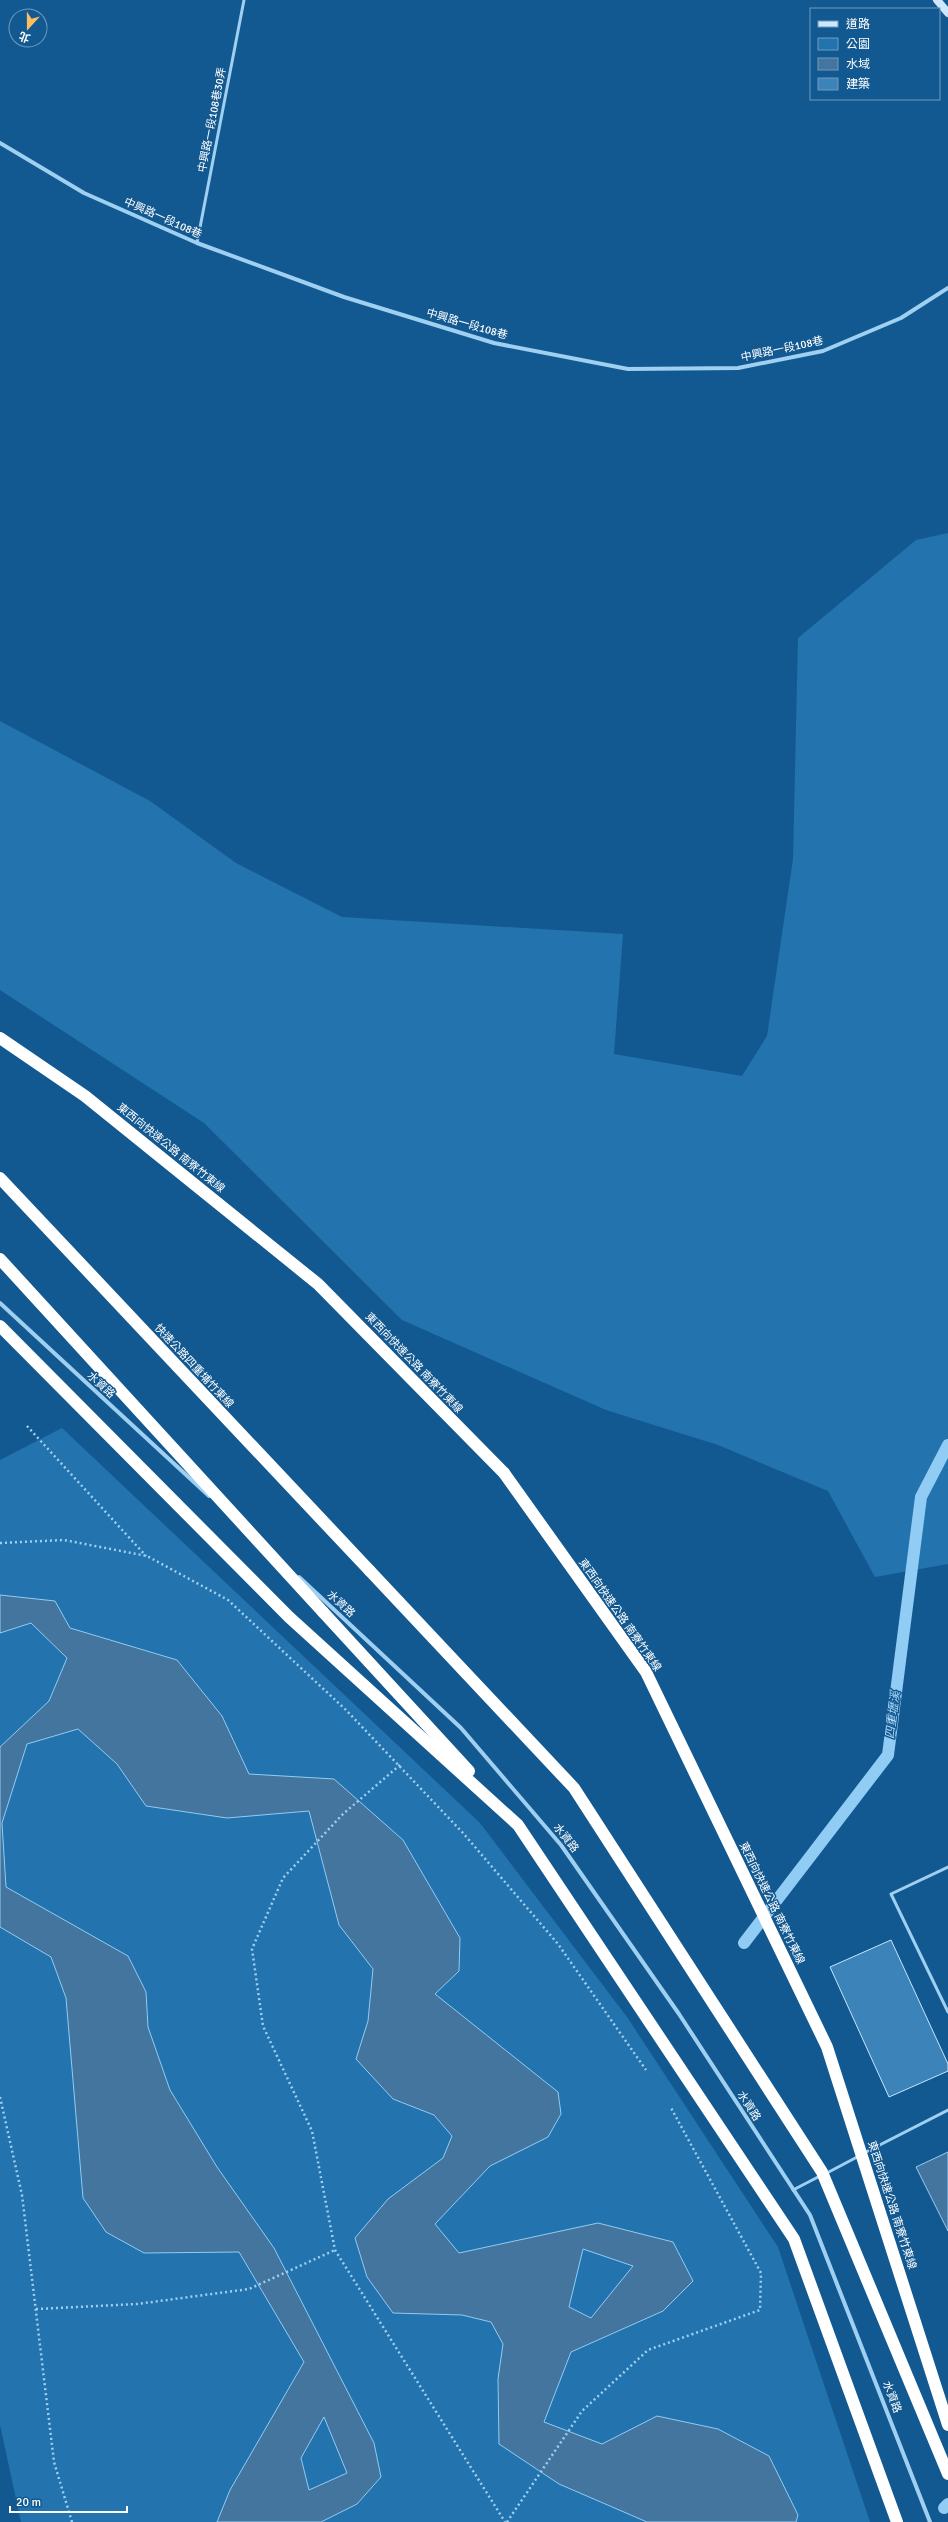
<svg xmlns="http://www.w3.org/2000/svg" width="948" height="2522" viewBox="0 0 948 2522" font-family="Signika,'Noto Sans TC',sans-serif">
<style>
.green{fill:#2273ae}
.water{fill:#43759e;stroke:#91ccf5;fill-rule:evenodd}
.lines{fill:none;stroke-linecap:round;stroke-linejoin:round}
.stream{stroke:#91ccf5;stroke-width:12}
.building{fill:#3c83b9;stroke:#c6e6fc}
.path{stroke:#9fcff1;stroke-width:2.5;stroke-dasharray:2 3;stroke-linecap:butt}
.lane{stroke:#9fcff1;stroke-width:3}
.street{stroke:#9fcff1;stroke-width:4}
.secondary{stroke:#cee7fc;stroke-width:8}
.highway{stroke:#fff;stroke-width:12}
.highway-bridge{stroke:#fff;stroke-width:12}
.labels{text-anchor:middle;dominant-baseline:central;stroke-width:3;stroke-linejoin:round;paint-order:stroke}
.street-label{font-size:11px;fill:#fff;stroke:#135991}
.water-label{font-size:12px;font-style:italic;fill:#abd8f9;stroke:#135991}
</style>
<rect width="100%" height="100%" fill="#135991"/>
<g class="green">
<polygon points="948,533 948,1564 875,1577 828,1491 718,1445 606,1410 402,1320 204,1123 0,990 0,721 150,801 236,863 342,917 623,934 614,1054 742,1076 767,1036 793,859 798,638 916,540"/>
<polygon points="62,1428 480,1823 627,2017 778,2247 870,2522 21,2522 0,2425 0,1460"/>
</g>
<g class="water">
<path d="M0 1595 55 1601 70 1628 177 1660 222 1716 249 1774 334 1779 403 1840 460 1938 459 1971 435 1994 558 2092 561 2114 548 2137 490 2166 435 2224 459 2253 598 2223 673 2242 693 2281 663 2311 571 2352 544 2422 602 2444 657 2416 718 2429 769 2456 798 2515 796 2522H647L559 2484 499 2444 498 2379 503 2344 491 2322 462 2315 393 2313 367 2277 355 2238 388 2199 443 2158 452 2136 434 2115 393 2099 356 2059 368 2021 373 1969 339 1925 309 1811 227 1818 146 1806 117 1764 78 1729 27 1744 2 1823 6 1887 128 1956 146 1992 148 2027 170 2090 217 2167 274 2248 374 2443 381 2477 357 2504 321 2522H217L230 2490 304 2362 239 2252 144 2253 106 2232 83 2198 66 1998 51 1957 0 1927V1747L49 1701 67 1658 31 1623 0 1633ZM583 2249 633 2266 591 2318 569 2307ZM324 2417 347 2473 309 2490 301 2458Z"/>
<polygon points="948,2152 948,2231 916,2167"/>
</g>
<g class="lines">
<g class="stream">
<polyline points="744,1943 888,1755 921,1497 948,1445"/>
<polyline points="944,2508 948,2504"/>
</g>
</g>
<polygon class="building" points="891,1940 948,2064 948,2071 889,2097 830,1967"/>
<g class="lines">
<g class="path">
<polyline points="27,1426 146,1556"/>
<polyline points="0,1543 64,1540 147,1556 228,1600 346,1710 463,1833 558,1944 646,2070"/>
<polyline points="400,1765 343,1814 283,1878 252,1949 263,2026 312,2131 335,2250 505,2522"/>
<polyline points="0,2097 22,2195 54,2462 72,2522"/>
<polyline points="36,2309 137,2304 249,2289 335,2250"/>
<polyline points="507,2522 582,2411 648,2350 760,2310 761,2273 670,2106"/>
</g>
<g class="lane">
<polyline points="197,243 244,0"/>
<polyline points="948,1867 891,1894 948,2012"/>
<polyline points="864,2153 948,2110"/>
<polyline points="825,2174 859,2156"/>
<polyline points="793,2190 820,2176"/>
</g>
<g class="street">
<polyline points="0,143 84,193 197,243 344,297 494,343 628,369 738,368 823,351 901,318 948,288"/>
<polyline points="0,1303 209,1496"/>
<polyline points="299,1577 461,1728 561,1845 679,2014 810,2215 930,2522"/>
</g>
<polyline class="secondary" points="937,0 948,13"/>
<g class="highway">
<polyline points="0,1038 85,1096 318,1284 504,1473"/>
<polyline points="0,1178 370,1571"/>
<polyline points="0,1326 289,1617 518,1825 794,2239 897,2522"/>
<polyline points="323,1612 469,1771"/>
</g>
<g class="highway-bridge">
<polyline points="0,1259 323,1612"/>
<polyline points="504,1473 646,1672 827,2047 948,2425"/>
<polyline points="370,1571 574,1788 822,2172 948,2474"/>
</g>
</g>
<g class="labels">
<g class="street-label">
<text transform="translate(212 120) rotate(-79)">中興路一段108巷30弄</text>
<text transform="translate(163 218) rotate(24)">中興路一段108巷</text>
<text transform="translate(467 324) rotate(16)">中興路一段108巷</text>
<text transform="translate(782 349) rotate(-12)">中興路一段108巷</text>
<text transform="translate(171 1148) rotate(39)">東西向快速公路 南寮竹東線</text>
<text transform="translate(414 1363) rotate(46)">東西向快速公路 南寮竹東線</text>
<text transform="translate(194 1366) rotate(47)">快速公路四重埔竹東線</text>
<text transform="translate(101 1385) rotate(42)">水資路</text>
<text transform="translate(341 1604) rotate(43)">水資路</text>
<text transform="translate(620 1615) rotate(55)">東西向快速公路 南寮竹東線</text>
<text transform="translate(566 1838) rotate(52)">水資路</text>
<text transform="translate(772 1903) rotate(64)">東西向快速公路 南寮竹東線</text>
<text transform="translate(749 2106) rotate(57)">水資路</text>
<text transform="translate(892 2205) rotate(72)">東西向快速公路 南寮竹東線</text>
<text transform="translate(892 2397) rotate(69)">水資路</text>
</g>
<g class="water-label">
<text transform="translate(893 1715) rotate(-83)">四重壢溪</text>
</g>
</g>
<rect x="810" y="8" width="130" height="92" fill="#135991" stroke="#719bbd"/>
<rect x="818" y="21" width="20" height="6" fill="#cee7fc" stroke="#719bbd"/>
<text x="846" y="28" font-size="12" fill="#ffffff">道路</text>
<rect x="818" y="38" width="20" height="12" fill="#2273ae" stroke="#719bbd"/>
<text x="846" y="48" font-size="12" fill="#ffffff">公園</text>
<rect x="818" y="58" width="20" height="12" fill="#43759e" stroke="#719bbd"/>
<text x="846" y="68" font-size="12" fill="#ffffff">水域</text>
<rect x="818" y="78" width="20" height="12" fill="#3c83b9" stroke="#719bbd"/>
<text x="846" y="88" font-size="12" fill="#ffffff">建築</text>
<g transform="translate(28 28) rotate(201)"><circle r="19" fill="#135991" stroke="#719bbd"/>
<path d="M0-3L7 15L0 10L-7 15Z" fill="#ffbd60"/>
<text y="-6" font-size="11" font-weight="bold" text-anchor="middle" fill="#ffffff">北</text>
</g>
<path d="M10 2506v6h117v-6" fill="none" stroke="#ffffff" stroke-width="2"/>
<text x="16" y="2506" font-size="12" fill="#ffffff" stroke="#135991" stroke-width="3" paint-order="stroke">20 m</text>
</svg>
